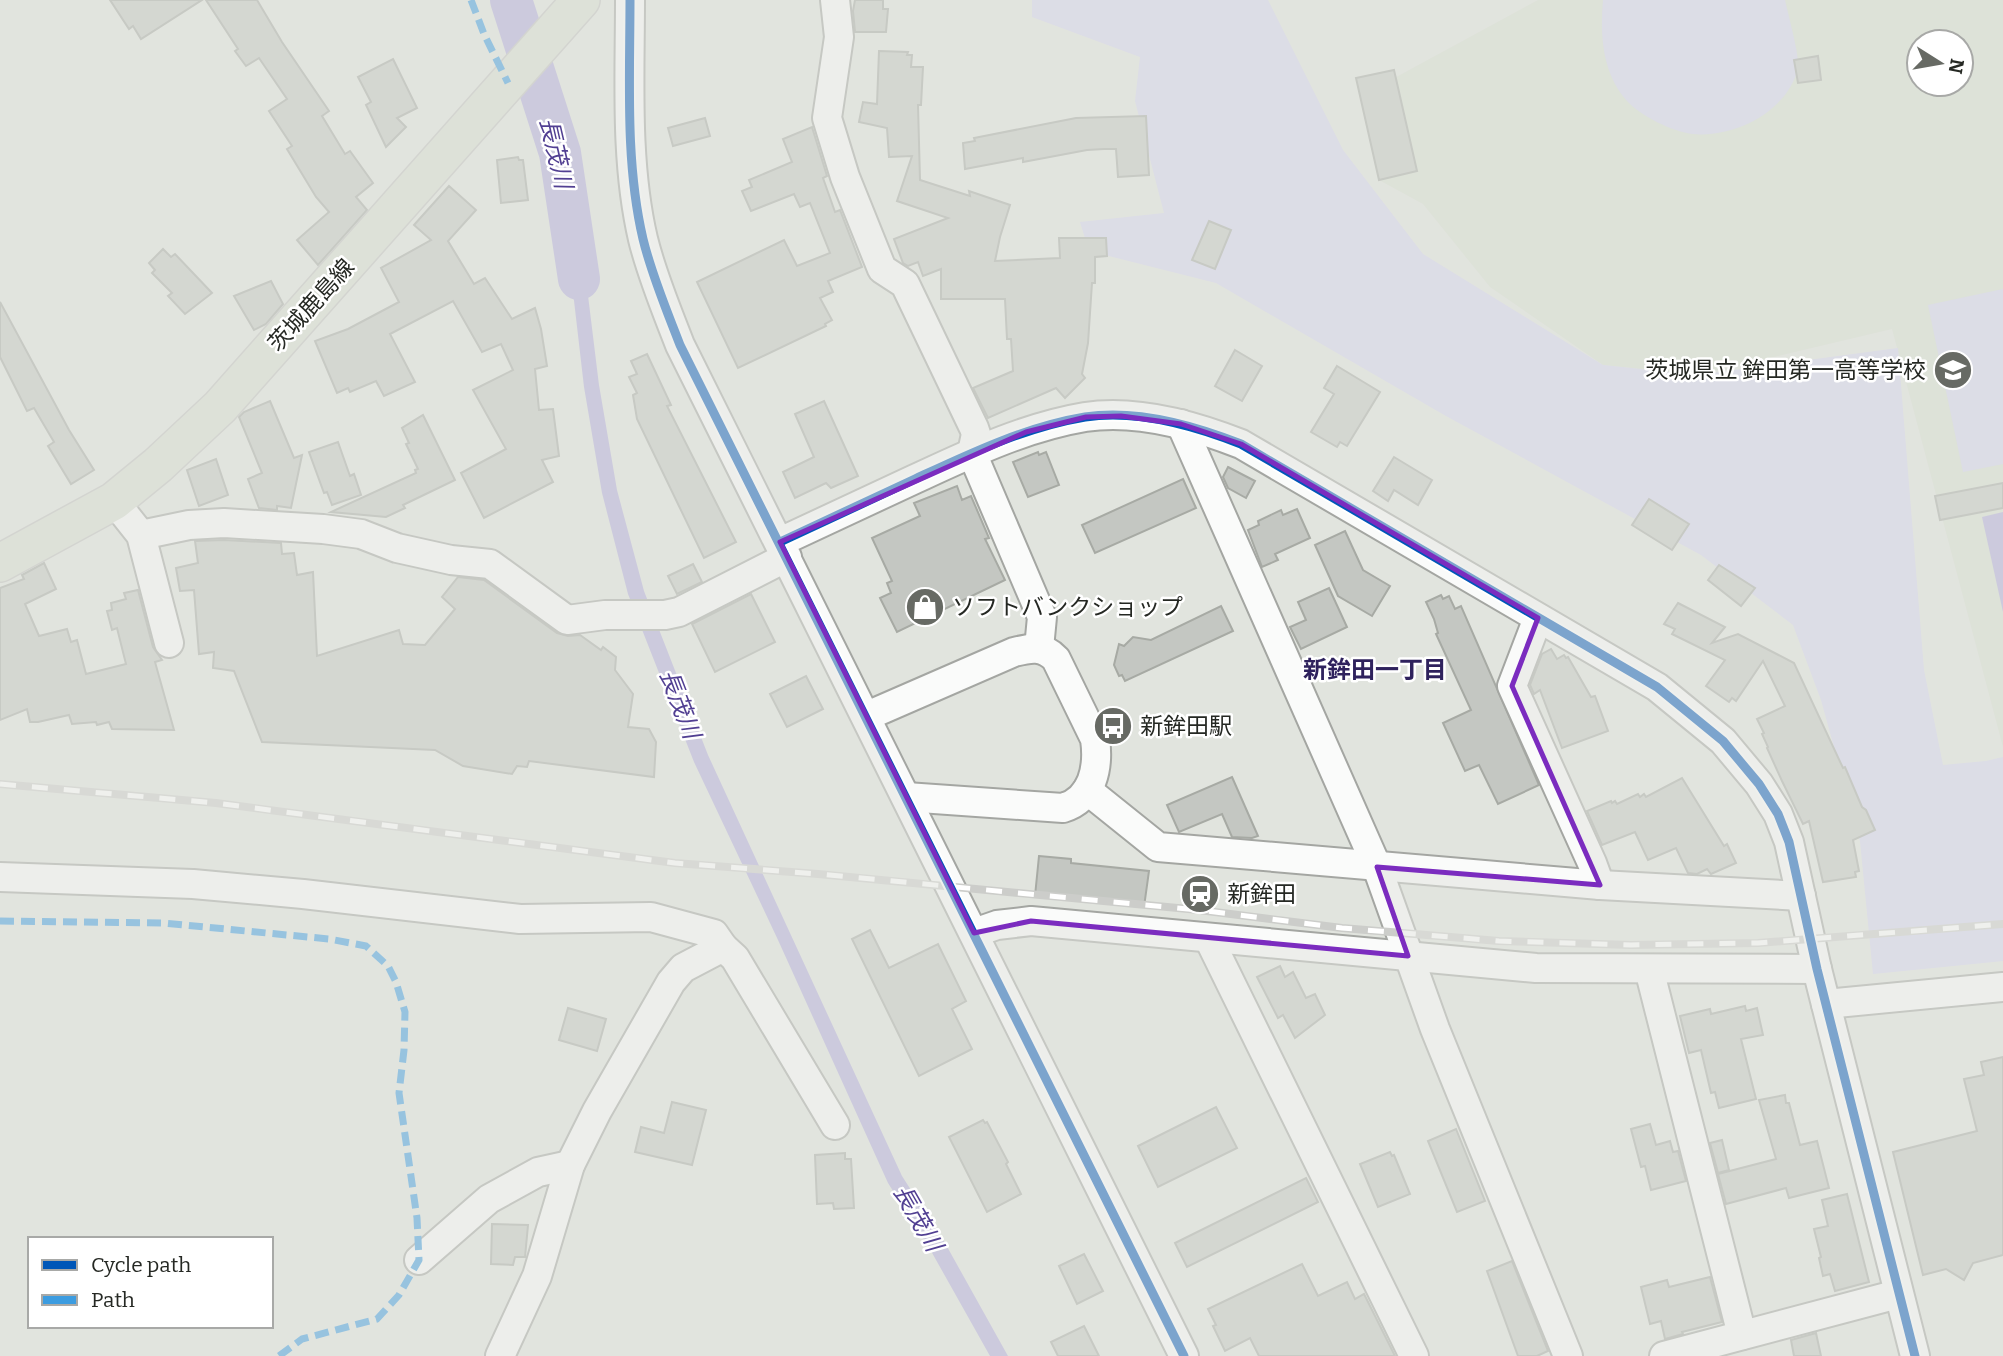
<svg xmlns="http://www.w3.org/2000/svg" width="2003" height="1356" viewBox="0 0 2003 1356" font-family="Bitter,'Noto Sans JP',serif">
<style>
.built{fill:#d7dfd1;fill-rule:evenodd}
.green{fill:#d5d4f0}
.water{fill:#b2acdb}
.lines{fill:none;stroke-linecap:round;stroke-linejoin:round}
.river{stroke:#b2acdb;stroke-width:42}
.building{fill:#c4c7c2;stroke:#a7aaa4;stroke-width:2}
.minor-casing{stroke:#a4a6a2;stroke-width:32}
.major-casing{stroke:#c1c2bf;stroke-width:40}
.minor{stroke:#fafbfa;stroke-width:28}
.major{stroke:#d8ddd1;stroke-width:37}
.rail-casing{stroke:#cccdca;stroke-width:8}
.rail{stroke:#fff;stroke-width:5;stroke-dasharray:16;stroke-linecap:butt}
.quiet{stroke:#3c9ce0;stroke-width:7;stroke-dasharray:14 7;stroke-linecap:butt}
.cycleway-casing{stroke:#fff;stroke-width:13}
.cycleway{stroke:#0057b8;stroke-width:9}
.marked{fill:none;stroke:#7b2cbf;stroke-width:5;stroke-linejoin:round}
.labels{text-anchor:middle;dominant-baseline:central;stroke-width:5;stroke-linejoin:round;paint-order:stroke}
.street-label{font-size:23px;fill:#252823;stroke:#fff}
.poi-label{font-size:23px;fill:#252823;stroke:#fff;text-anchor:start}
.water-label{font-size:24px;font-style:italic;fill:#513f92;stroke:#fff}
.neighbourhood-label{font-size:24px;font-weight:bold;fill:#2f225d;stroke:#fff}
</style>
<rect width="100%" height="100%" fill="#e1e4de"/>
<path class="built" d="M1538 0H2003V747L1892 329 1697 375 1603 365 1490 287 1423 204 1379 180 1376 88ZM1919 42H1961V84H1919Z"/>
<g class="green">
<polygon points="1032,0 1268,0 1343,150 1423,254 1603,365 1697,375 1898,348 1924,670 1943,765 1986,761 2003,757 2003,961 1873,974 1860,841 1821,700 1793,625 1701,555 1446,416 1216,283 1089,251 1080,222 1164,213 1135,101 1140,57 1032,17"/>
<path d="M1603 0H1785C1788 14 1800 57 1798 68 1788 111 1735 138 1693 134 1673 132 1641 116 1627 101 1602 73 1600 35 1603 0Z"/>
<polygon points="2003,289 2003,464 1963,472 1928,305"/>
</g>
<g class="water">
<polygon points="579,222 599,385 617,490 644,591 708,755 902,1176 945,1243 1008,1356 990,1356 931,1251 888,1183 778,940 694,762 628,594 602,493 584,387 565,223"/>
<polygon points="2003,512 2003,612 1982,517"/>
</g>
<g class="lines">
<polyline class="river" points="511,0 560,153 579,279"/>
</g>
<g class="building">
<polygon points="110,0 202,0 141,39 133,26 129,29"/>
<polygon points="206,0 257,0 282,42 329,111 322,116 345,154 350,151 373,183 356,197 367,210 318,265 297,240 329,212 316,197 287,149 292,146 269,111 287,99 259,58 246,66 235,51 238,49"/>
<polygon points="855,0 883,0 883,9 888,9 886,32 855,32 853,11"/>
<polygon points="879,51 908,52 907,55 912,55 911,67 923,67 921,105 918,105 920,180 970,196 969,191 1010,205 1000,237 995,261 1060,258 1059,238 1106,238 1107,256 1095,257 1095,283 1092,283 1088,343 1082,374 1085,378 1065,398 1056,388 988,418 973,388 1013,371 1011,339 1007,339 1005,299 941,299 941,269 923,276 918,262 908,266 903,263 894,239 948,218 897,201 912,156 889,157 887,128 859,122 863,102 877,104"/>
<polygon points="1818,56 1821,80 1798,83 1794,60"/>
<polygon points="393,59 417,108 397,118 406,127 386,147 366,105 371,102 358,77"/>
<polygon points="1394,70 1417,171 1379,180 1356,78"/>
<polygon points="1146,116 1149,175 1118,177 1116,149 1104,149 1087,150 1023,162 1023,158 965,169 963,143 975,141 974,138 1076,118"/>
<polygon points="705,118 710,136 673,146 668,128"/>
<polygon points="812,127 827,176 823,178 835,212 840,210 862,267 828,281 833,292 820,298 832,320 825,324 826,326 738,368 697,282 784,240 797,266 830,253 810,203 800,207 794,194 751,211 742,191 752,187 749,180 792,162 783,139"/>
<polygon points="518,157 519,160 523,160 528,200 501,203 497,160"/>
<polygon points="449,186 476,210 448,241 474,284 485,278 512,319 535,308 541,329 547,366 535,369 539,410 553,409 559,456 542,460 553,482 484,518 461,473 506,449 473,390 513,370 501,344 482,352 453,301 390,334 415,382 384,396 376,381 350,392 348,388 337,393 315,341 348,329 399,302 381,268 431,240 414,225"/>
<polygon points="1209,221 1231,230 1215,269 1192,260"/>
<polygon points="163,249 171,257 175,254 212,293 185,314 168,296 172,293 152,273 155,270 149,263"/>
<polygon points="271,281 283,304 266,324 254,330 234,296"/>
<polygon points="0,302 69,430 94,470 71,484 48,446 54,442 34,408 27,411 0,357"/>
<polygon points="1235,350 1262,366 1242,401 1215,386"/>
<polygon points="647,354 671,405 667,406 736,542 704,558 637,419 633,395 637,393 629,377 637,374 631,361"/>
<polygon points="1337,366 1380,392 1347,446 1340,442 1337,447 1311,432 1334,394 1324,388"/>
<polygon points="270,401 294,458 302,455 291,508 277,506 277,510 259,508 248,479 262,473 239,417 244,412"/>
<polygon points="824,401 858,476 831,488 826,483 795,498 783,472 814,457 795,414"/>
<polygon points="423,415 455,480 403,505 405,508 386,517 331,512 416,473 415,470 418,469 406,444 409,443 402,428"/>
<polygon points="338,442 350,476 354,474 361,495 332,505 327,492 324,493 309,452"/>
<polygon points="1038,452 1039,455 1046,452 1059,485 1028,497 1013,462"/>
<polygon points="1394,457 1432,480 1418,505 1394,490 1388,501 1373,491"/>
<polygon points="216,459 228,495 199,506 187,470"/>
<polygon points="1228,467 1255,481 1246,498 1228,488 1223,477"/>
<polygon points="1183,479 1196,508 1095,553 1082,525"/>
<polygon points="2003,483 2003,508 1940,520 1935,496"/>
<polygon points="957,486 962,500 971,496 989,538 985,539 1005,580 897,632 880,598 891,593 887,583 892,581 872,538 920,516 914,503"/>
<polygon points="1649,499 1689,524 1672,550 1632,525"/>
<polygon points="1297,509 1310,538 1275,554 1278,560 1262,567 1248,530 1259,525 1258,521 1281,510 1283,515"/>
<polygon points="1345,531 1363,570 1390,586 1372,616 1338,596 1315,545"/>
<polygon points="224,540 281,543 282,554 294,553 297,575 313,572 317,656 399,630 403,644 425,645 455,609 442,597 458,577 484,580 557,633 568,636 580,635 601,650 603,647 616,657 615,670 633,694 628,727 649,729 656,742 654,777 529,761 527,767 517,766 512,774 463,766 435,750 262,742 234,671 213,668 214,652 199,654 194,590 180,591 176,568 198,563 195,541"/>
<polygon points="44,563 56,589 25,604 39,636 67,629 71,642 77,640 86,674 126,664 117,628 112,630 107,611 112,610 111,603 126,599 124,593 138,590 153,647 162,660 155,662 174,730 112,729 109,722 97,725 96,722 72,724 69,715 38,722 30,722 27,709 0,720 0,588 24,579 22,575"/>
<polygon points="693,564 702,582 677,594 668,576"/>
<polygon points="1719,565 1755,588 1741,606 1708,580"/>
<polygon points="1329,588 1347,627 1301,649 1290,627 1306,620 1298,602"/>
<polygon points="751,594 775,642 715,672 692,624"/>
<polygon points="1441,595 1443,599 1449,596 1455,609 1461,606 1539,785 1498,804 1479,765 1465,771 1443,723 1471,710 1436,634 1438,633 1434,619 1426,602"/>
<polygon points="1678,603 1725,627 1712,643 1738,634 1794,663 1843,768 1845,767 1862,807 1866,810 1875,830 1853,840 1859,871 1855,872 1856,877 1823,882 1809,821 1803,824 1782,781 1767,748 1768,747 1762,734 1764,733 1757,719 1785,706 1763,661 1736,701 1732,698 1729,702 1706,686 1725,660 1672,634 1675,629 1664,624"/>
<polygon points="1221,606 1233,631 1125,681 1122,675 1119,676 1114,665 1119,644 1124,646 1133,637 1151,640"/>
<polygon points="1551,649 1557,659 1564,655 1566,658 1568,657 1591,697 1595,696 1608,731 1562,748 1540,690 1534,694 1530,685 1542,654"/>
<polygon points="806,676 823,709 787,727 770,694"/>
<polygon points="1232,777 1258,836 1252,838 1232,837 1222,814 1179,832 1167,805"/>
<polygon points="1682,778 1724,846 1727,844 1736,863 1711,874 1707,869 1697,874 1688,873 1676,848 1648,860 1635,832 1602,845 1587,811 1611,801 1612,803 1615,801 1617,804 1638,794 1640,797 1644,794 1646,797"/>
<polygon points="1039,856 1071,859 1071,863 1149,871 1144,907 1035,896"/>
<polygon points="870,930 889,968 938,944 966,1001 952,1009 972,1049 919,1076 852,939"/>
<polygon points="1280,966 1285,977 1293,972 1306,998 1315,994 1325,1015 1295,1038 1283,1015 1278,1018 1257,977"/>
<polygon points="1745,1006 1746,1011 1757,1008 1763,1035 1741,1039 1756,1099 1719,1108 1715,1092 1711,1093 1701,1050 1689,1053 1680,1016 1710,1009 1711,1014"/>
<polygon points="568,1008 606,1019 597,1051 559,1040"/>
<polygon points="2003,1057 2003,1255 1973,1263 1964,1280 1946,1269 1923,1275 1893,1152 1977,1131 1964,1079 1984,1075 1981,1062"/>
<polygon points="1785,1095 1786,1103 1789,1103 1800,1145 1817,1141 1829,1188 1789,1198 1786,1188 1726,1204 1718,1174 1776,1159 1759,1100"/>
<polygon points="672,1102 706,1110 692,1165 635,1152 641,1127 664,1133"/>
<polygon points="1216,1107 1237,1148 1158,1187 1138,1146"/>
<polygon points="983,1120 985,1123 987,1122 1008,1162 1006,1164 1021,1194 987,1212 949,1137"/>
<polygon points="1650,1124 1656,1145 1670,1141 1673,1152 1678,1151 1686,1181 1651,1190 1645,1166 1641,1167 1631,1129"/>
<polygon points="1456,1129 1485,1201 1457,1212 1428,1141"/>
<polygon points="1722,1140 1729,1170 1718,1173 1710,1143"/>
<polygon points="1390,1152 1392,1156 1394,1155 1410,1194 1378,1207 1360,1164"/>
<polygon points="845,1153 845,1159 851,1159 854,1208 834,1209 833,1203 817,1204 815,1155"/>
<polygon points="1306,1178 1318,1202 1187,1267 1175,1243"/>
<polygon points="1847,1194 1869,1282 1835,1291 1830,1274 1823,1276 1819,1258 1821,1257 1814,1229 1828,1226 1822,1200"/>
<polygon points="492,1224 528,1225 525,1257 515,1257 513,1265 491,1264"/>
<polygon points="1084,1254 1103,1291 1077,1304 1059,1266"/>
<polygon points="1512,1261 1548,1351 1537,1356 1518,1356 1487,1271"/>
<polygon points="1302,1264 1318,1296 1347,1282 1355,1299 1364,1294 1395,1356 1259,1356 1250,1338 1225,1351 1213,1326 1216,1325 1208,1309"/>
<polygon points="1710,1277 1722,1322 1682,1332 1683,1334 1665,1339 1661,1321 1650,1324 1641,1287 1667,1280 1669,1287"/>
<polygon points="1084,1326 1099,1356 1058,1356 1051,1342"/>
<polygon points="1816,1333 1821,1356 1794,1356 1791,1340"/>
</g>
<g class="lines">
<g class="minor-casing">
<g id="minor">
<path d="M630 0C630 79 625 162 643 239 652 276 667 311 680 345L1184 1356"/>
<polyline points="835,0 839,37 827,118 845,177 882,269 905,284 974,428 976,434 972,453 1042,617 1039,648"/>
<polyline points="1181,424 1377,867 1435,1029 1568,1356"/>
<polyline points="114,501 141,535 169,643"/>
<polyline points="141,535 189,525 224,523 323,529 361,534 397,548 451,560 490,564 567,620 605,615 665,615 679,612 787,557"/>
<path d="M780 542C825 521 870 500 915 479 969 454 1025 427 1085 417 1136 409 1193 425 1241 444L1657 687 1723 741 1759 784 1778 814 1789 842 1817 969 1915 1356"/>
<polyline points="1538,618 1512,686 1592,863 1600,885"/>
<path d="M867 716 1014 652C1030 648 1043 645 1056 659L1095 739C1099 767 1093 799 1063 808L906 797"/>
<polyline points="1087,790 1158,847 1600,885 1801,896"/>
<polyline points="0,877 193,884 303,894 520,919 651,917 714,934 723,947"/>
<polyline points="974,933 997,925 1031,921 1536,968 1817,969"/>
<polyline points="1209,939 1414,1356"/>
<polyline points="1649,969 1742,1335"/>
<polyline points="1826,1004 2003,987"/>
<polyline points="419,1260 489,1199 538,1172 570,1165"/>
<polyline points="500,1356 537,1276 570,1165 597,1111 671,982 683,968 723,947 735,958 835,1125"/>
<polyline points="1664,1356 1898,1294"/>
</g>
</g>
<g class="major-casing">
<polyline id="major" points="0,563 114,501 158,465 220,407 581,0"/>
</g>
<use href="#minor" class="minor"/>
<use href="#major" class="major"/>
<g class="rail-casing">
<polyline id="rail" points="0,784 216,803 675,863 818,874 1199,910 1342,928 1499,941 1631,945 1758,943 2003,924"/>
</g>
<use href="#rail" class="rail"/>
<g class="quiet">
<polyline points="471,0 484,34 508,83"/>
<polyline points="0,921 163,923 329,939 366,946 388,966 396,982 405,1012 404,1050 399,1093 417,1218 419,1260 399,1295 377,1319 302,1339 279,1356"/>
</g>
<g class="cycleway-casing">
<g id="cycleway">
<path d="M630 0C630 79 625 162 643 239 652 276 667 311 680 345L1184 1356"/>
<path d="M780 542C825 521 870 500 915 479 969 454 1025 427 1085 417 1136 409 1193 425 1241 444L1657 687 1723 741 1759 784 1778 814 1789 842 1817 969 1915 1356"/>
</g>
</g>
<use href="#cycleway" class="cycleway"/>
</g>
<path d="M0 0H2003V1356H0ZM1121 416 1181 424 1241 444 1538 618 1512 686 1600 885 1377 867 1408 956 1031 921 974 933 780 542 1026 432 1086 417Z" fill="#e1e4de" fill-opacity=".55" fill-rule="evenodd"/>
<path class="marked" d="M1121 416 1181 424 1241 444 1538 618 1512 686 1600 885 1377 867 1408 956 1031 921 974 933 780 542 1026 432 1086 417Z"/>
<defs>
<g id="school-disc" transform="scale(2.0125)"><circle r="9.5" fill="#676a64" stroke="#fff"/><path d="M0-5L7-2L0 1L-7-2ZM-4 1L0 2.5L4 1V4Q0 6-4 4Z" fill="#fff"/></g>
<g id="shop-disc" transform="scale(2.0125)"><circle r="9.5" fill="#676a64" stroke="#fff"/><path d="M-5-2.5h2.3a2.7 3.5 0 0 1 5.4 0H5L5.5 6h-11ZM-1.5-2.5h3a1.5 2.3 0 0 0-3 0Z" fill="#fff"/></g>
<g id="bus-disc" transform="scale(2.0125)"><circle r="9.5" fill="#676a64" stroke="#fff"/><path d="M-5-6H5V4H4V6H2V4H-2V6H-4V4H-5ZM-3.5-4V0h7V-4ZM-3.5 1.2v1.5H-2V1.2ZM2 1.2v1.5H3.5V1.2Z" fill="#fff"/></g>
<g id="station-disc" transform="scale(2.0125)"><circle r="9.5" fill="#676a64" stroke="#fff"/><path d="M-3-6H3Q5-6 5-4V2Q5 4 3 4L4.5 6H3L1.5 4h-3L-3 6H-4.5L-3 4Q-5 4-5 2V-4Q-5-6-3-6ZM-3.5-4v3h7v-3ZM-3.5 1v1.5H-2V1ZM2 1v1.5H3.5V1Z" fill="#fff"/></g>
</defs>
<g fill-rule="evenodd">
<use href="#school-disc" x="1953" y="370"/>
<use href="#shop-disc" x="925" y="607"/>
<use href="#bus-disc" x="1113" y="726"/>
<use href="#station-disc" x="1200" y="894"/>
</g>
<g class="labels">
<g class="street-label">
<text transform="translate(311 305) rotate(-48)">茨城鹿島線</text>
</g>
<g class="poi-label">
<text x="1926" y="370" text-anchor="end">茨城県立 鉾田第一高等学校</text>
<text x="952" y="607">ソフトバンクショップ</text>
<text x="1140" y="726">新鉾田駅</text>
<text x="1227" y="894">新鉾田</text>
</g>
<g class="water-label">
<text transform="translate(556 153) rotate(77)">長茂川</text>
<text transform="translate(680 704) rotate(69)">長茂川</text>
<text transform="translate(918 1218) rotate(60)">長茂川</text>
</g>
<g class="neighbourhood-label">
<text x="1375" y="670">新鉾田一丁目</text>
</g>
</g>
<rect x="28" y="1237" width="245" height="91" fill="#ffffff" stroke="#a8a9a7" stroke-width="2"/>
<rect x="42" y="1260" width="35" height="10" fill="#0057b8" stroke="#a8a9a7" stroke-width="2"/>
<text x="91" y="1272" font-size="21" fill="#252823">Cycle path</text>
<rect x="42" y="1295" width="35" height="10" fill="#3c9ce0" stroke="#a8a9a7" stroke-width="2"/>
<text x="91" y="1307" font-size="21" fill="#252823">Path</text>
<g transform="translate(1940 63) rotate(101)"><circle r="33" fill="#ffffff" stroke="#a8a9a7" stroke-width="2"/>
<path d="M0-5L12 26L0 18L-12 26Z" fill="#676a64"/>
<text y="-10" font-size="19" font-weight="bold" text-anchor="middle" fill="#252823">N</text>
</g>
</svg>
